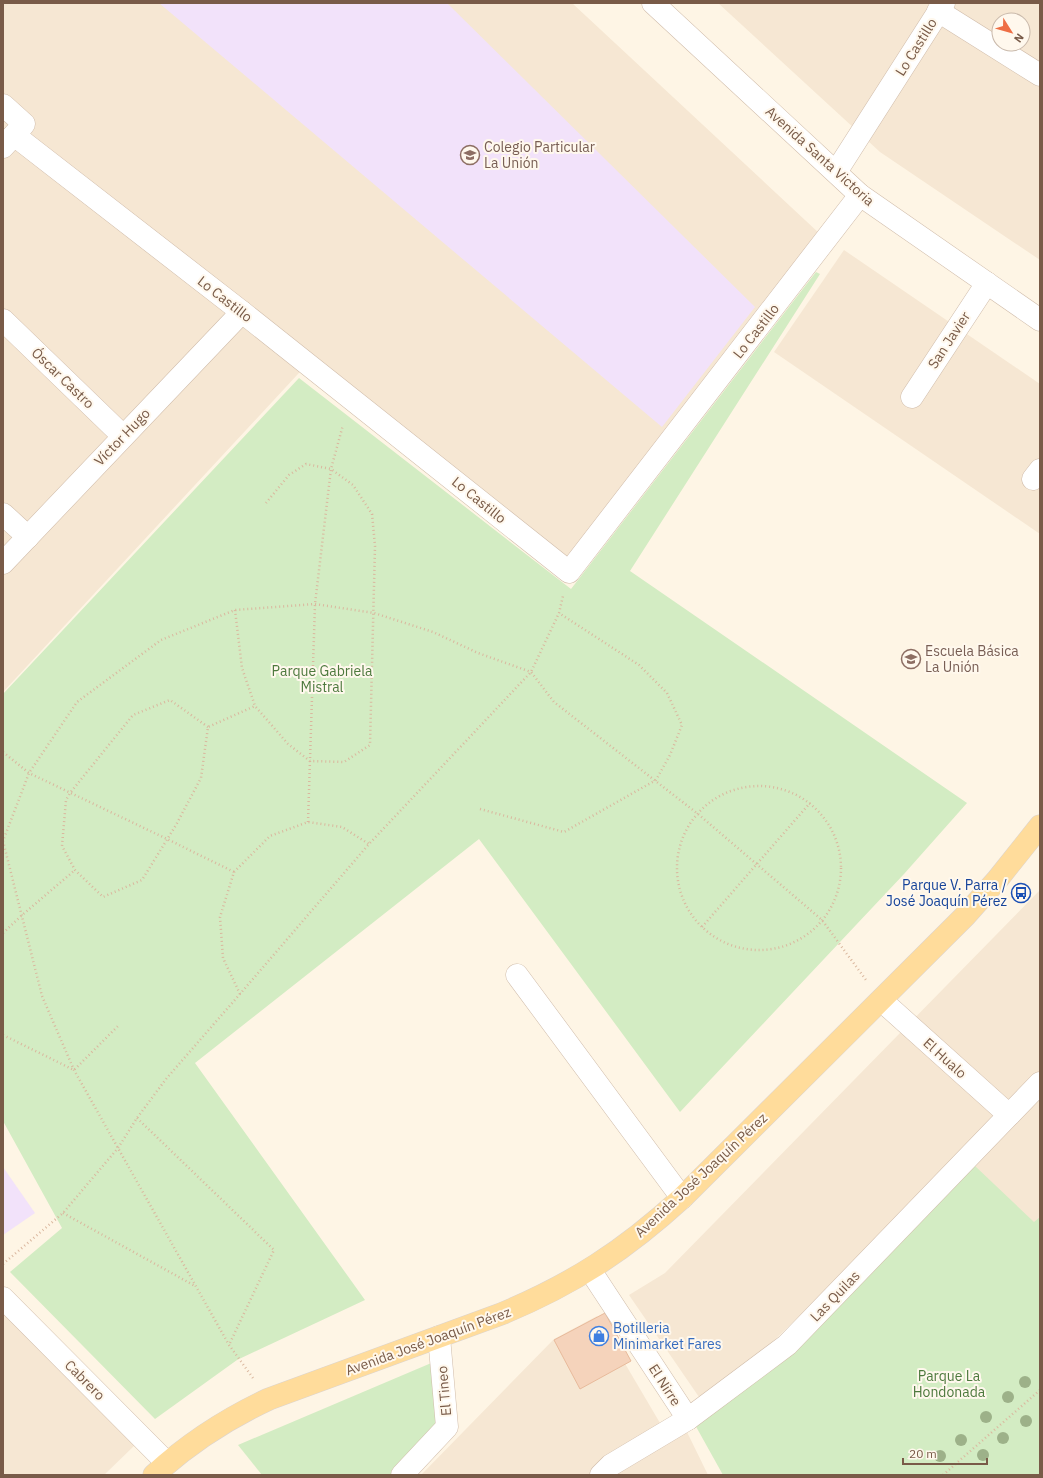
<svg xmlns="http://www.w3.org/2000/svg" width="1043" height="1478" viewBox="0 0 1043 1478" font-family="'IBM Plex Sans',sans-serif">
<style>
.residential{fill:#f6e7d3;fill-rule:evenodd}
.education{fill:#f2e2fa}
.green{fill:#d3ecc3}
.building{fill:#f5d3bb;stroke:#e8ba9b}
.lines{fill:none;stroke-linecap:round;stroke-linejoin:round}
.minor-casing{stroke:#d0bcaa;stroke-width:23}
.major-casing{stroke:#dcd4cf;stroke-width:23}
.path{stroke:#dab79e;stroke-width:2.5;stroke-dasharray:1 3;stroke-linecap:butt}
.minor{stroke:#fff;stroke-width:22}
.major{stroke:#ffdc9b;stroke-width:22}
.tree{fill:#9db189}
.labels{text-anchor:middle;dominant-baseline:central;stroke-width:4;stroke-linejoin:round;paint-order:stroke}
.street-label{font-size:14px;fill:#795b48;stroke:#fff8ed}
.education-label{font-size:14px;fill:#785e54;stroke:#fff8ed;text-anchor:start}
.park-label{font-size:14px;fill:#4d793d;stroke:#fff8ed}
.transit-label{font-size:14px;fill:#164399;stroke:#fff8ed;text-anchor:end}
.shop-label{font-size:14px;fill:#366cbe;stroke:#fff8ed;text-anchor:start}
</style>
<rect width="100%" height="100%" fill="#fef5e5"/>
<g class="residential">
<polygon points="3,3 572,3 820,234 566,561 310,361 3,692"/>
<path d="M718 3H1040V260L880 152ZM999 20H1023V44H999Z"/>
<polygon points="844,250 1040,384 1040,534 774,352"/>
<polygon points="1040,890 1040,1224 1028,1236 954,1166 732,1381 699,1397 629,1295 665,1273"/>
<polygon points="3,1308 136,1444 104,1475 3,1475"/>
<polygon points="597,1316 670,1440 686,1430 708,1475 421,1475 554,1339"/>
</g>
<g class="education">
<polygon points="159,3 447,3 755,307 662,427"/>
<polygon points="3,1167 35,1213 3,1235"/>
</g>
<g class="green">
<polygon points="816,272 820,274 630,571 967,803 904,874 680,1112 479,839 195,1063 365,1300 237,1360 155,1419 10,1272 62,1228 3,1121 3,694 299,378 571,589"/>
<polygon points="975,1166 1034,1222 1040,1217 1040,1475 723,1475 694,1423"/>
<polygon points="436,1361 442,1429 396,1475 262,1475 238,1445"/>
</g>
<polygon class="building" points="605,1313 631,1361 580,1389 554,1340"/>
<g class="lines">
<g class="minor-casing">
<g id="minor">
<polyline points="653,3 860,195 1040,320"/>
<polyline points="938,11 1040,75"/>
<polyline points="3,105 24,124 3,147"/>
<polyline points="14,135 242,312 569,572 860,195"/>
<polyline points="836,172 944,3"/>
<polyline points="3,320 123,436"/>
<polyline points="912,397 987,283"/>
<polyline points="1033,479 1040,470"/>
<polyline points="3,514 28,537"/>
<polyline points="3,563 242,312"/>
<polyline points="517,975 682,1198"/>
<polyline points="881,1000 1009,1115"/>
<polyline points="590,1270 688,1419"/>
<polyline points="3,1298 167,1463"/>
<polyline points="402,1475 447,1427 439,1337"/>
<polyline points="601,1475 611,1465 688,1419 787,1345 1040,1083"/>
</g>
</g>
<g class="major-casing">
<path id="major" d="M154 1475C189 1443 226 1419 269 1399L501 1314C573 1284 624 1251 682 1198L965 916 997 880 1040 826"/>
</g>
<g class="path">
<polyline points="235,610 242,668 255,706 288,744 310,761 344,762 370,745 375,546 372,514 353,485 331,469 306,464 289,475 266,503"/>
<polyline points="208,727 170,700 133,715 70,793 66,800 62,846 75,870 103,897 142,880 176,825 201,778 208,727 255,706"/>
<polyline points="3,752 29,773 167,839 234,872"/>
<circle cx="759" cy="868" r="82"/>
<polyline points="480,809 564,832 656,780 670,755 682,725 667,693 639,665 559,613"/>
<polyline points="308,822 315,604 331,469 343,425"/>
<polyline points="702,927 810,803"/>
<polyline points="3,933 21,916 75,870"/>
<polyline points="240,994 223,958 220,917 234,872 270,836 308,822 342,827 369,844"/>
<polyline points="3,1035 74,1070 119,1025"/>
<polyline points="137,1118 274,1250 229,1345"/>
<polyline points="63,1213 195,1286"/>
<polyline points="3,1264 63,1213 118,1148 137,1118 166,1079 240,994 369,844 531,672 559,613 563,596"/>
<polyline points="253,1378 229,1345 74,1070 42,996 3,841 29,773 77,702 161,640 235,610 315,604 374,613 433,632 478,653 531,672 554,702 698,814 822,920 866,980"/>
<polyline points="943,1475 1040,1390"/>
</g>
<use href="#minor" class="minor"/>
<use href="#major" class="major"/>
</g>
<g class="tree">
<circle cx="1025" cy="1382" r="6"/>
<circle cx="1008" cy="1397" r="6"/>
<circle cx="986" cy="1417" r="6"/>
<circle cx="1026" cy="1421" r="6"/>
<circle cx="1003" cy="1438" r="6"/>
<circle cx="961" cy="1440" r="6"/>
<circle cx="983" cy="1455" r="6"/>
<circle cx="940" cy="1456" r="6"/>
</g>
<defs>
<g id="school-ring" transform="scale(1)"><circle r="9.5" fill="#fff8ed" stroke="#8d6e63" stroke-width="1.5"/><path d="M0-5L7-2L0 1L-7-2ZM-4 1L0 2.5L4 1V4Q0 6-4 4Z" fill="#8d6e63"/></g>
<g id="bus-ring" transform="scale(1)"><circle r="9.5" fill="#fff8ed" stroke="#1a4fb4" stroke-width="1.5"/><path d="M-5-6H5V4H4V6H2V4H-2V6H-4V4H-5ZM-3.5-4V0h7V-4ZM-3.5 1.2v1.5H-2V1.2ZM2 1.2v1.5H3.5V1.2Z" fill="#1a4fb4"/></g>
<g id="shop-ring" transform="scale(1)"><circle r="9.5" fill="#fff8ed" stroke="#3f7fe0" stroke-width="1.5"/><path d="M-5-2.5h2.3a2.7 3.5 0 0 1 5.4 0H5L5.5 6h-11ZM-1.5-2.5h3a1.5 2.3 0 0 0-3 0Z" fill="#3f7fe0"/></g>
</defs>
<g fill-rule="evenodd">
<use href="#school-ring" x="470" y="155"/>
<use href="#school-ring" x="911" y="659"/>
<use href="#bus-ring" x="1021" y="893"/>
<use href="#shop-ring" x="599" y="1336"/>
</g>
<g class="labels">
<g class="street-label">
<text transform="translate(916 47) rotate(-58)">Lo Castillo</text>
<text transform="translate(820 156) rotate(42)">Avenida Santa Victoria</text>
<text transform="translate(225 299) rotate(38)">Lo Castillo</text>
<text transform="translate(756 331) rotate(-52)">Lo Castillo</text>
<text transform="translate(949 340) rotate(-57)">San Javier</text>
<text transform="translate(63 378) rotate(44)">Óscar Castro</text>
<text transform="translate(122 437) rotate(-46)">Víctor Hugo</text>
<text transform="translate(479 500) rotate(39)">Lo Castillo</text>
<text transform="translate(945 1058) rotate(42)">El Hualo</text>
<text transform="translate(701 1175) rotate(-43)">Avenida José Joaquín Pérez</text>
<text transform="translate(835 1296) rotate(-46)">Las Quilas</text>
<text transform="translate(428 1341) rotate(-20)">Avenida José Joaquín Pérez</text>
<text transform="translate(85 1380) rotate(45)">Cabrero</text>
<text transform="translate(665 1385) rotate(57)">El Nirre</text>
<text transform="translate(444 1391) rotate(-95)">El Tineo</text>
</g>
<g class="education-label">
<text x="484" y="147">Colegio Particular<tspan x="484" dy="16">La Unión</tspan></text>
<text x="925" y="651">Escuela Básica<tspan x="925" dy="16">La Unión</tspan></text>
</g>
<g class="park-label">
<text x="322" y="671">Parque Gabriela<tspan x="322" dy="16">Mistral</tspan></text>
<text x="949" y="1376">Parque La<tspan x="949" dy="16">Hondonada</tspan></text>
</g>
<g class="transit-label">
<text x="1007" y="885">Parque V. Parra /<tspan x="1007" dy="16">José Joaquín Pérez</tspan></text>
</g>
<g class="shop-label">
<text x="613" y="1328">Botilleria<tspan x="613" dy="16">Minimarket Fares</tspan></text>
</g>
</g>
<rect width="1043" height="1478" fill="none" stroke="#795b48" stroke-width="8"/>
<g transform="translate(1011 32) rotate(127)"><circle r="19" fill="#fff8ed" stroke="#c9b9ab"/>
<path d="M0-3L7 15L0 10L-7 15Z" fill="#ee6e44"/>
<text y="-6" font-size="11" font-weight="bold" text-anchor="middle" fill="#795b48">N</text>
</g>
<path d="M903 1458v6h84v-6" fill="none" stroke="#795b48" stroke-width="2"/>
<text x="909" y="1458" font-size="12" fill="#795b48" stroke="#fff8ed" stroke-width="3" paint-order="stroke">20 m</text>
</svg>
